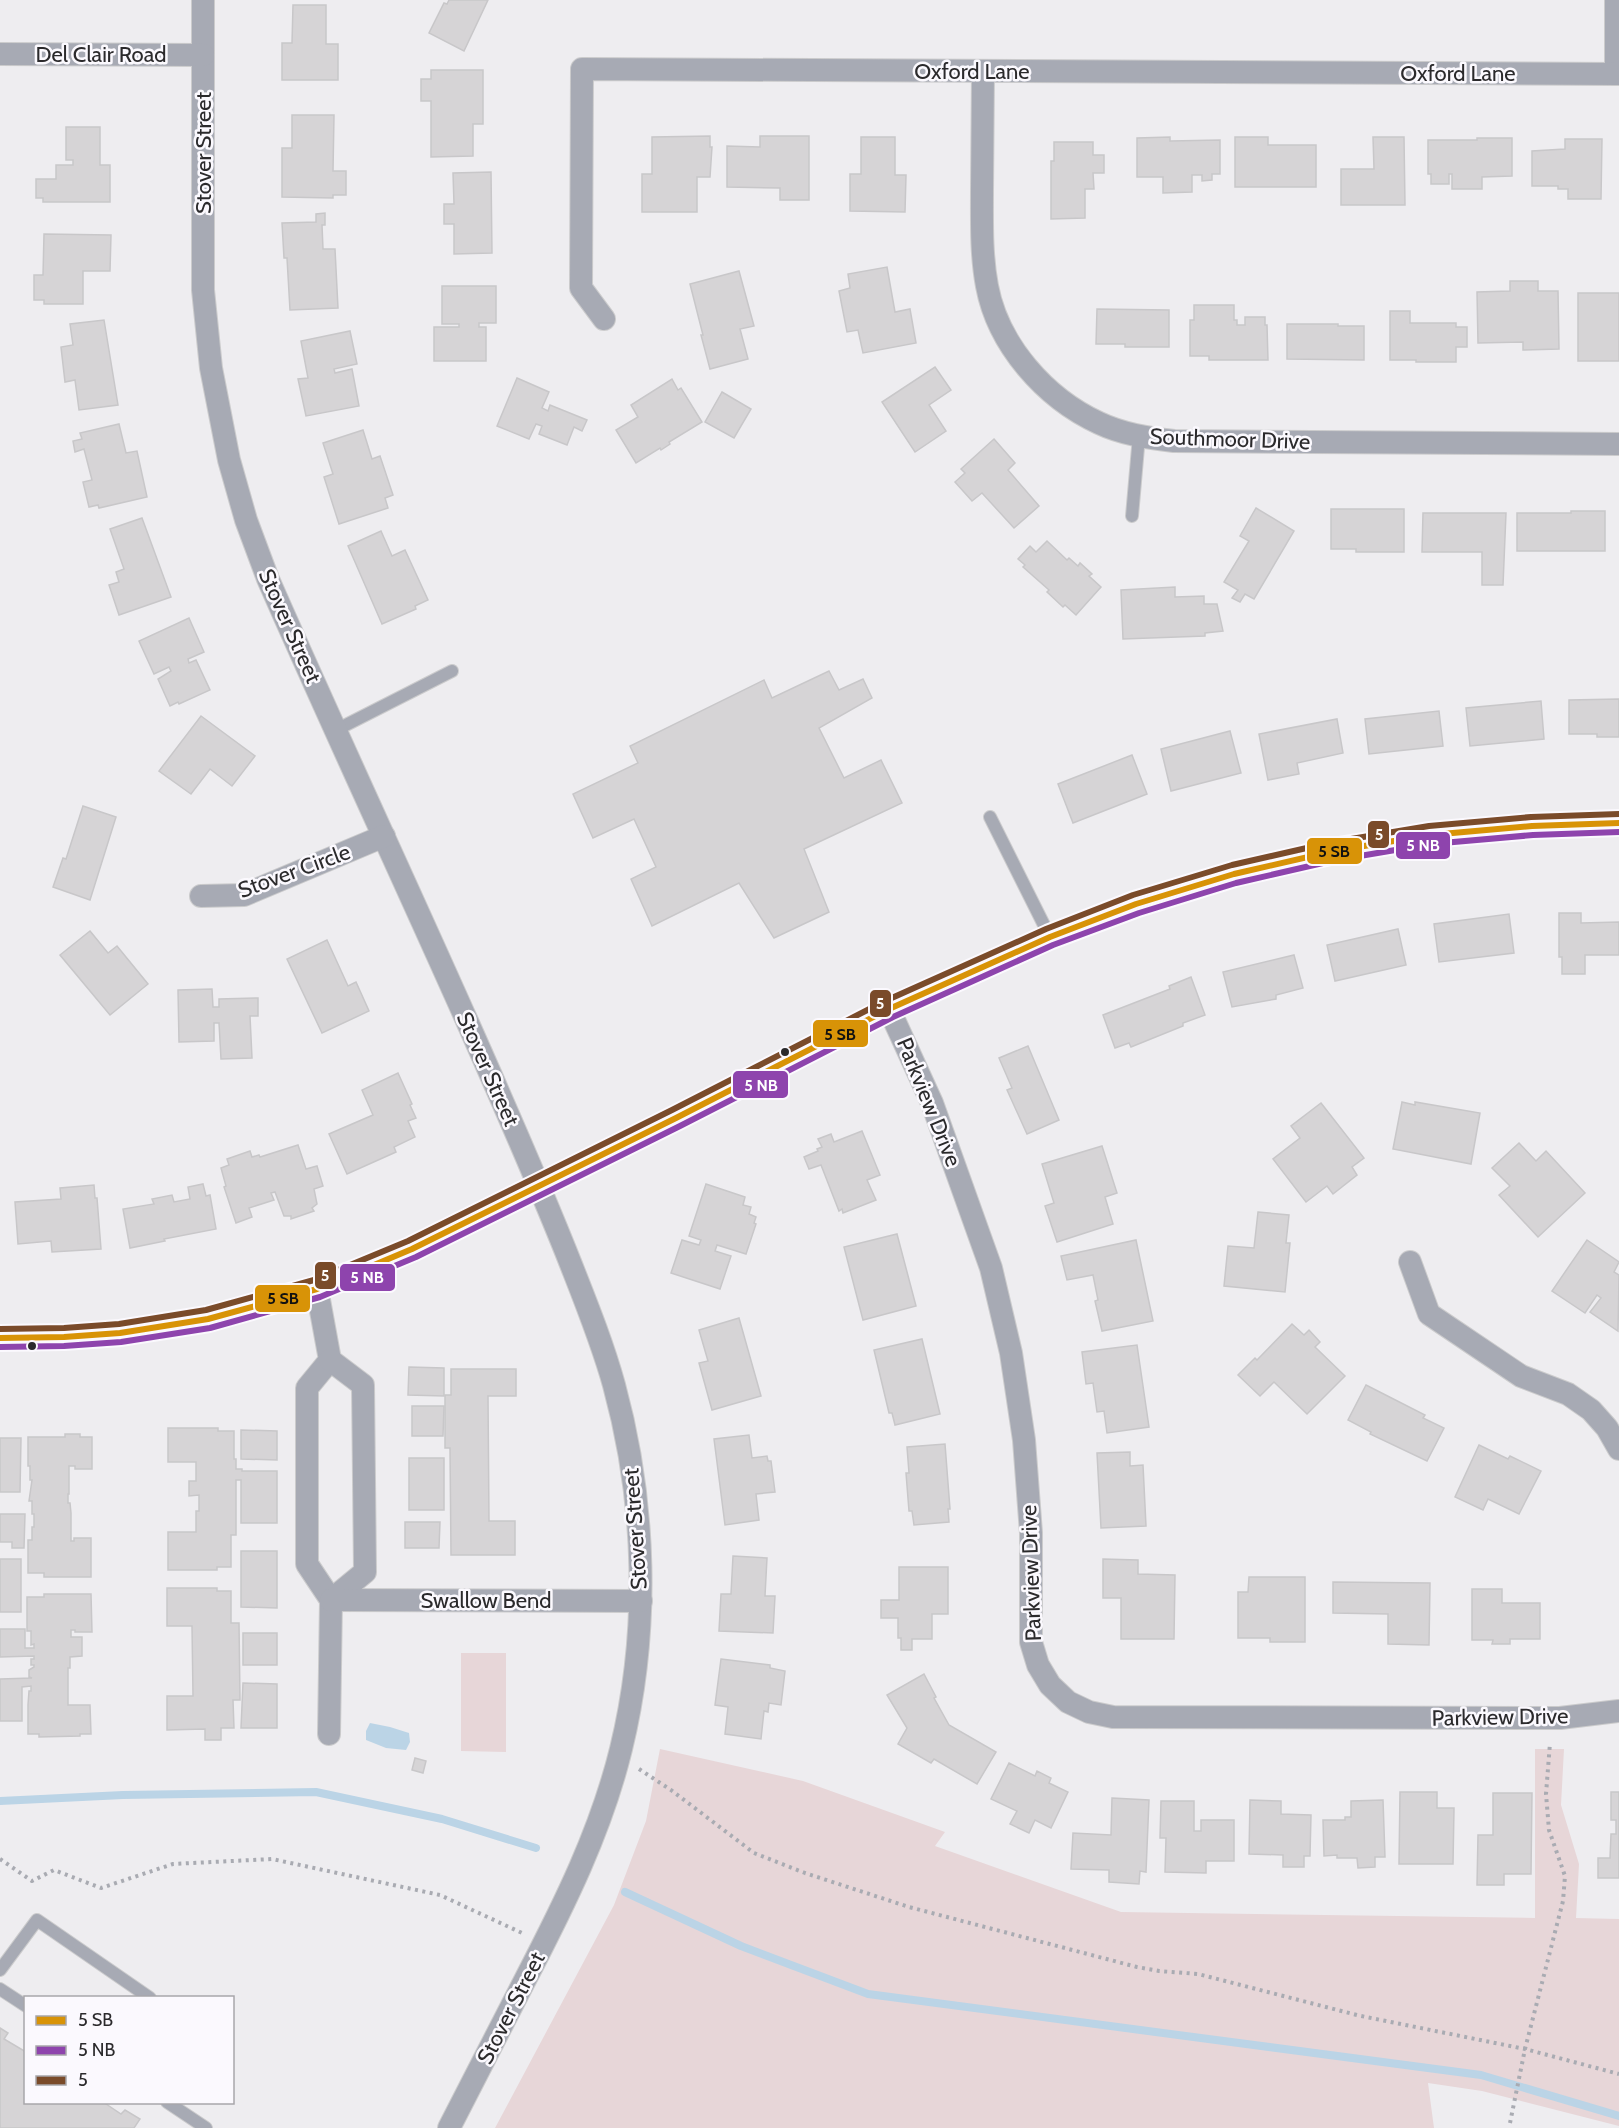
<svg xmlns="http://www.w3.org/2000/svg" width="1619" height="2128" viewBox="0 0 1619 2128" font-family="Cabin,sans-serif">
<style>
.green{fill:#e7d6d8}
.water{fill:#bbd4e6}
.lines{fill:none;stroke-linecap:round;stroke-linejoin:round}
.stream{stroke:#bbd4e6;stroke-width:8}
.building{fill:#d6d4d6;stroke:#c8c7c9;stroke-width:1.5}
.lane-casing{stroke:#cbcbcc;stroke-width:14}
.street-casing{stroke:#cbcbcc;stroke-width:24}
.path{stroke:#a9abb2;stroke-width:4;stroke-dasharray:3 4.5;stroke-linecap:butt}
.lane{stroke:#a7aab4;stroke-width:12}
.street{stroke:#a7aab4;stroke-width:22}
.bus-1-casing{stroke:#fbf9fe;stroke-width:10}
.bus-2-casing{stroke:#fbf9fe;stroke-width:10}
.bus-3-casing{stroke:#fbf9fe;stroke-width:10}
.bus-1{stroke:#d89307;stroke-width:6}
.bus-2{stroke:#8e44ad;stroke-width:6}
.bus-3{stroke:#7a4b2a;stroke-width:6}
.bus-dot{fill:#2b2a2c;stroke:#fbf9fe;stroke-width:2}
.labels{text-anchor:middle;dominant-baseline:central;stroke-width:5;stroke-linejoin:round;paint-order:stroke}
.street-label{font-size:22px;fill:#2b2a2c;stroke:#fbf9fe}
.line-badge{stroke:#fbf9fe;stroke-width:2}
.badge-label{font-size:16px;text-anchor:middle;font-weight:bold;fill:#fff}
.pale-badge-label{font-size:16px;text-anchor:middle;font-weight:bold;fill:#111}
</style>
<rect width="100%" height="100%" fill="#eeedf0"/>
<g class="green">
<polygon points="461,1653 506,1653 506,1752 461,1751"/>
<polygon points="660,1749 803,1781 945,1832 935,1846 1121,1912 1535,1918 1535,1749 1564,1749 1561,1805 1579,1864 1576,1918 1619,1919 1619,2126 1482,2091 1428,2083 1434,2128 495,2128 614,1905 646,1821"/>
</g>
<polygon class="water" points="370,1723 390,1727 409,1733 410,1742 406,1750 386,1748 366,1740 366,1731"/>
<g class="lines">
<g class="stream">
<polyline points="0,1801 123,1795 316,1792 442,1819 536,1848"/>
<polyline points="625,1892 741,1946 868,1994 1481,2075 1619,2116"/>
</g>
</g>
<g class="building">
<polygon points="449,0 488,0 464,51 429,33 444,3 447,4"/>
<polygon points="293,5 326,5 326,44 338,44 338,80 282,80 282,43 292,43"/>
<polygon points="431,70 483,70 483,124 473,124 473,156 431,157 431,101 421,101 421,79 431,79"/>
<polygon points="292,115 334,115 333,171 346,171 346,195 333,195 333,198 282,197 282,148 292,148"/>
<polygon points="66,127 100,127 100,165 110,165 110,202 43,202 43,198 36,198 36,179 56,179 56,165 73,165 73,160 66,160"/>
<polygon points="710,136 710,147 712,147 710,177 697,177 697,212 642,212 642,174 652,174 652,137"/>
<polygon points="760,136 809,136 809,200 780,200 780,188 727,187 727,146 760,147"/>
<polygon points="861,137 895,137 895,175 906,175 905,212 850,211 850,174 861,174"/>
<polygon points="1170,137 1170,141 1220,140 1220,174 1212,174 1212,180 1202,181 1202,175 1192,175 1192,192 1163,193 1163,177 1137,177 1137,138"/>
<polygon points="1235,137 1268,137 1268,145 1316,145 1316,187 1235,187"/>
<polygon points="1373,137 1404,137 1405,205 1341,205 1341,169 1374,169"/>
<polygon points="1477,138 1512,138 1512,176 1482,177 1482,189 1452,189 1452,174 1449,174 1449,184 1431,184 1431,174 1428,174 1428,140 1477,140"/>
<polygon points="1565,139 1602,139 1601,199 1568,199 1568,189 1558,189 1558,186 1532,186 1532,151 1565,149"/>
<polygon points="1054,142 1093,142 1093,155 1104,155 1104,173 1093,173 1094,189 1085,189 1085,218 1051,219 1051,161 1054,161"/>
<polygon points="491,172 492,253 454,254 454,224 444,224 444,204 454,204 453,173"/>
<polygon points="325,213 325,225 322,225 323,249 335,249 338,308 290,310 287,258 284,258 282,223 316,222 316,214"/>
<polygon points="44,234 111,235 110,271 83,271 83,304 44,304 44,300 34,300 34,275 43,275"/>
<polygon points="887,267 895,312 910,309 916,343 863,353 858,330 847,332 839,291 850,288 848,274"/>
<polygon points="739,271 754,326 740,329 748,359 710,369 701,335 703,335 690,284"/>
<polygon points="1510,281 1538,281 1538,291 1558,291 1559,349 1523,350 1523,342 1478,343 1477,292 1510,291"/>
<polygon points="442,286 496,286 496,323 479,323 479,327 486,327 486,361 434,361 434,327 459,327 459,324 442,324"/>
<rect x="1578" y="293" width="41" height="68"/>
<polygon points="1194,305 1234,305 1234,320 1237,320 1237,325 1245,325 1245,317 1265,317 1265,325 1267,325 1268,360 1209,360 1209,356 1190,356 1190,320 1194,320"/>
<polygon points="1097,309 1169,310 1169,347 1125,347 1125,344 1096,344"/>
<polygon points="1390,311 1410,311 1410,323 1456,323 1456,327 1467,327 1467,347 1456,347 1456,362 1416,362 1416,360 1390,360"/>
<polygon points="104,320 118,405 79,410 75,380 65,382 61,347 73,345 70,324"/>
<polygon points="1287,324 1338,324 1338,326 1364,326 1364,360 1287,359"/>
<polygon points="350,331 357,364 334,369 335,373 352,369 359,406 306,416 298,379 308,378 301,341"/>
<polygon points="935,367 951,390 929,405 946,431 915,452 882,402"/>
<polygon points="517,378 549,392 542,408 548,411 550,405 587,420 582,431 574,427 567,445 539,434 542,426 536,424 529,439 497,426"/>
<polygon points="672,379 678,390 681,388 702,422 669,442 670,444 661,450 660,448 636,463 616,430 638,417 631,405"/>
<polygon points="722,392 751,409 734,438 705,422"/>
<polygon points="119,424 126,453 137,451 147,497 99,508 98,505 89,507 83,482 92,480 84,449 75,452 73,441 82,439 80,433"/>
<polygon points="363,430 372,459 380,456 393,495 385,498 388,508 339,524 324,477 333,474 323,443"/>
<polygon points="994,439 1015,463 1008,470 1039,506 1014,528 982,493 972,501 955,482 965,473 961,469"/>
<polygon points="1256,508 1294,531 1254,599 1245,594 1240,602 1232,598 1238,590 1224,582 1249,541 1240,536"/>
<polygon points="1331,509 1404,509 1404,552 1356,552 1356,549 1331,549"/>
<polygon points="1571,511 1605,511 1605,551 1517,551 1517,513 1571,513"/>
<polygon points="1423,513 1506,513 1503,585 1482,585 1482,552 1422,552"/>
<polygon points="142,518 171,597 119,615 109,585 119,582 116,572 124,569 110,529"/>
<polygon points="381,531 392,556 405,550 428,600 415,606 416,609 382,624 348,546"/>
<polygon points="1047,541 1067,560 1069,558 1078,566 1080,563 1092,574 1089,576 1101,587 1076,615 1065,605 1063,607 1047,592 1049,590 1023,567 1025,565 1018,559 1030,546 1036,552"/>
<polygon points="1175,587 1175,597 1204,596 1204,604 1217,604 1223,631 1205,633 1205,636 1123,639 1121,590"/>
<polygon points="189,618 204,652 188,659 189,663 196,660 210,690 179,704 178,702 170,706 158,679 171,671 169,667 154,674 139,641"/>
<polygon points="829,671 839,690 863,679 872,698 819,728 844,778 881,760 902,803 804,849 829,912 774,938 739,883 652,926 631,879 656,867 634,819 593,838 573,794 638,763 630,746 764,680 772,698"/>
<polygon points="1619,699 1619,737 1597,737 1597,734 1569,734 1569,700"/>
<polygon points="1541,701 1544,739 1470,746 1466,708"/>
<polygon points="1439,711 1443,746 1369,754 1365,719"/>
<polygon points="201,716 255,756 232,786 210,769 191,794 159,771"/>
<polygon points="1337,719 1343,753 1297,763 1299,774 1268,780 1259,734"/>
<polygon points="1230,731 1241,773 1171,791 1161,749"/>
<polygon points="1132,755 1147,794 1073,823 1058,784"/>
<polygon points="83,806 116,817 90,900 53,887 63,858 66,859"/>
<polygon points="1559,913 1581,913 1581,923 1619,922 1619,955 1585,955 1585,974 1562,974 1562,957 1559,957"/>
<polygon points="1509,914 1514,953 1439,962 1434,924"/>
<polygon points="1398,929 1406,965 1335,981 1327,945"/>
<polygon points="90,931 108,953 117,946 148,984 110,1015 60,955"/>
<polygon points="327,940 348,986 356,982 369,1011 322,1033 287,959"/>
<polygon points="1294,955 1303,988 1276,995 1276,999 1232,1007 1223,972"/>
<polygon points="1191,977 1205,1015 1183,1023 1183,1026 1131,1047 1129,1043 1115,1048 1103,1015 1170,989 1169,986"/>
<polygon points="212,989 213,1007 219,1007 219,999 258,998 258,1016 250,1016 252,1058 221,1059 219,1023 214,1023 214,1041 179,1042 178,990"/>
<polygon points="1028,1046 1059,1120 1027,1134 1007,1090 1012,1088 999,1058"/>
<polygon points="398,1073 412,1104 410,1105 416,1118 408,1121 415,1137 394,1147 396,1152 347,1174 329,1134 373,1115 362,1090"/>
<polygon points="1402,1102 1415,1105 1415,1102 1480,1113 1471,1164 1393,1149"/>
<polygon points="1321,1103 1364,1158 1352,1167 1357,1175 1333,1194 1327,1186 1306,1202 1273,1159 1300,1138 1291,1126"/>
<polygon points="862,1131 880,1175 867,1180 876,1200 843,1213 842,1209 839,1211 821,1165 809,1169 804,1157 818,1151 817,1149 822,1147 818,1139 831,1134 834,1142"/>
<polygon points="1519,1143 1536,1161 1546,1151 1585,1193 1538,1237 1499,1195 1510,1186 1492,1168"/>
<polygon points="298,1145 306,1169 317,1166 323,1186 314,1189 317,1204 312,1208 314,1211 291,1219 291,1216 284,1216 275,1192 271,1193 274,1200 249,1208 252,1217 236,1223 224,1187 226,1186 221,1168 229,1165 227,1159 250,1151 252,1157 259,1155 260,1157"/>
<polygon points="1102,1146 1117,1193 1105,1197 1113,1224 1057,1242 1045,1206 1054,1203 1042,1164"/>
<polygon points="203,1184 206,1196 210,1195 216,1229 164,1239 165,1241 130,1248 123,1209 154,1204 152,1199 172,1195 174,1202 190,1199 188,1187"/>
<polygon points="706,1184 745,1197 743,1205 751,1207 749,1214 756,1217 754,1223 756,1224 746,1254 717,1245 715,1251 731,1256 720,1289 671,1273 682,1240 699,1245 701,1240 689,1236"/>
<polygon points="94,1185 95,1198 97,1198 101,1249 52,1252 51,1241 18,1244 15,1202 61,1199 60,1188"/>
<polygon points="1258,1212 1289,1215 1286,1243 1290,1243 1285,1292 1224,1286 1228,1246 1254,1248"/>
<polygon points="897,1234 916,1306 863,1320 844,1247"/>
<polygon points="1136,1240 1153,1321 1102,1331 1095,1301 1098,1300 1093,1275 1067,1280 1061,1256"/>
<polygon points="1587,1240 1619,1262 1614,1272 1619,1275 1618,1331 1590,1312 1601,1298 1597,1295 1585,1313 1552,1291"/>
<polygon points="739,1318 761,1396 712,1410 699,1363 708,1361 699,1330"/>
<polygon points="1292,1324 1304,1335 1309,1330 1320,1342 1315,1347 1345,1376 1307,1414 1274,1382 1260,1396 1238,1375 1255,1358 1257,1360"/>
<polygon points="922,1339 940,1414 895,1425 892,1413 889,1413 874,1350"/>
<polygon points="1137,1345 1149,1427 1107,1433 1104,1411 1097,1412 1093,1383 1086,1384 1082,1352"/>
<polygon points="409,1367 444,1368 444,1396 408,1395"/>
<polygon points="451,1369 516,1369 516,1396 488,1396 489,1521 515,1521 515,1555 451,1555 450,1448 445,1448 445,1395 451,1395"/>
<polygon points="1366,1385 1425,1415 1423,1418 1444,1428 1427,1461 1370,1434 1371,1432 1348,1420"/>
<polygon points="412,1406 444,1406 443,1436 412,1436"/>
<polygon points="168,1428 218,1428 218,1431 234,1431 234,1459 236,1459 236,1469 242,1469 242,1471 277,1471 277,1523 241,1523 241,1480 236,1480 236,1535 231,1535 231,1567 217,1567 217,1570 168,1570 168,1532 196,1532 196,1511 199,1511 199,1495 189,1496 189,1481 196,1481 196,1462 168,1462"/>
<polygon points="241,1430 277,1431 277,1460 241,1459"/>
<polygon points="65,1434 80,1434 80,1437 92,1437 92,1469 75,1469 75,1466 69,1466 69,1494 68,1494 68,1503 70,1503 71,1513 71,1541 74,1541 74,1538 91,1538 91,1577 44,1577 44,1573 28,1573 28,1540 32,1540 32,1527 34,1527 34,1514 32,1514 32,1501 29,1501 32,1480 30,1480 30,1466 28,1466 28,1437 65,1437"/>
<polygon points="749,1435 752,1458 767,1456 768,1461 771,1461 775,1492 756,1494 759,1520 725,1525 714,1439"/>
<polygon points="0,1438 21,1438 20,1492 0,1492"/>
<polygon points="945,1444 950,1509 948,1509 949,1522 914,1525 912,1511 909,1511 906,1473 909,1473 907,1447"/>
<polygon points="1479,1445 1508,1459 1510,1456 1541,1471 1519,1514 1488,1499 1483,1510 1455,1497"/>
<polygon points="1130,1452 1130,1466 1143,1465 1146,1526 1101,1528 1097,1453"/>
<rect x="409" y="1458" width="35" height="52"/>
<polygon points="0,1514 25,1514 24,1548 12,1548 12,1542 0,1542"/>
<polygon points="405,1522 440,1522 439,1548 405,1548"/>
<polygon points="241,1551 277,1551 277,1608 241,1607"/>
<polygon points="733,1556 767,1558 765,1596 775,1596 773,1633 719,1631 721,1594 731,1594"/>
<rect x="0" y="1559" width="21" height="53"/>
<polygon points="1103,1559 1138,1560 1138,1574 1175,1575 1174,1639 1121,1639 1121,1598 1103,1598"/>
<polygon points="899,1567 948,1567 948,1614 932,1614 932,1639 912,1639 912,1650 901,1650 901,1638 898,1638 898,1618 881,1618 881,1600 899,1600"/>
<polygon points="1249,1577 1305,1577 1305,1642 1270,1642 1270,1638 1238,1638 1238,1592 1248,1592"/>
<polygon points="1333,1582 1430,1583 1429,1645 1388,1644 1388,1614 1333,1613"/>
<polygon points="167,1588 217,1588 217,1591 231,1591 231,1623 239,1623 240,1700 233,1700 234,1728 221,1728 221,1740 205,1740 205,1729 167,1730 167,1696 193,1696 192,1626 167,1626"/>
<polygon points="1472,1589 1502,1589 1502,1603 1540,1603 1540,1639 1510,1639 1510,1644 1492,1644 1493,1640 1472,1640"/>
<polygon points="44,1594 91,1594 92,1632 75,1632 75,1630 71,1630 71,1637 82,1637 82,1656 70,1657 70,1668 68,1668 68,1705 90,1705 91,1734 80,1734 80,1736 39,1737 39,1734 28,1734 28,1705 29,1691 31,1691 31,1686 22,1687 22,1721 0,1721 0,1679 32,1678 29,1677 29,1670 34,1667 34,1665 31,1665 31,1659 34,1659 34,1656 0,1657 0,1629 25,1629 25,1648 34,1648 34,1644 31,1645 31,1631 27,1631 27,1597 44,1597"/>
<rect x="243" y="1633" width="34" height="32"/>
<polygon points="721,1659 770,1665 770,1668 785,1671 781,1705 769,1703 768,1712 764,1711 761,1739 725,1734 728,1707 715,1705"/>
<polygon points="924,1674 936,1697 934,1698 949,1725 996,1752 977,1784 934,1759 931,1763 898,1744 907,1728 887,1695"/>
<polygon points="243,1683 277,1684 277,1728 241,1728"/>
<polygon points="415,1758 426,1761 423,1773 412,1770"/>
<polygon points="1009,1763 1035,1776 1037,1771 1051,1778 1049,1783 1068,1792 1051,1828 1035,1820 1029,1833 1010,1824 1017,1811 991,1799"/>
<polygon points="1400,1792 1437,1792 1437,1808 1454,1808 1453,1864 1399,1864"/>
<polygon points="1611,1792 1619,1792 1619,1878 1598,1878 1598,1858 1610,1858 1611,1834 1616,1834 1616,1820 1611,1820"/>
<polygon points="1493,1793 1532,1793 1531,1874 1504,1874 1504,1885 1477,1885 1478,1835 1493,1835"/>
<polygon points="1112,1798 1149,1800 1146,1872 1140,1871 1139,1884 1109,1882 1109,1870 1071,1869 1073,1833 1111,1835"/>
<polygon points="1250,1800 1281,1801 1281,1814 1311,1815 1310,1856 1304,1856 1304,1867 1283,1867 1283,1855 1249,1854"/>
<polygon points="1383,1800 1385,1857 1375,1857 1375,1867 1358,1868 1357,1858 1337,1858 1337,1855 1324,1856 1323,1820 1345,1820 1345,1817 1351,1817 1351,1801"/>
<polygon points="1161,1801 1194,1801 1194,1831 1201,1831 1201,1820 1234,1820 1234,1861 1206,1861 1206,1873 1165,1872 1166,1838 1160,1838"/>
<polygon points="0,2028 8,2033 4,2039 26,2052 26,2102 103,2102 121,2114 125,2110 140,2119 134,2128 0,2128"/>
</g>
<g class="lines">
<g class="lane-casing">
<g id="lane">
<polyline points="1132,516 1139,436"/>
<polyline points="336,730 452,671"/>
<polyline points="990,817 1050,937"/>
<polyline points="0,1970 37,1920 150,1998"/>
<polyline points="0,1989 26,2006"/>
<polyline points="167,2102 206,2128"/>
</g>
</g>
<g class="street-casing">
<g id="street">
<path d="M203 0V290L211 368 229 460 246 520 268 579C333 727 401 873 467 1021 503 1102 539 1183 572 1267 587 1305 603 1345 614 1385 646 1502 650 1630 621 1749 601 1831 564 1905 525 1980 500 2029 474 2079 449 2128"/>
<polyline points="0,54 203,55"/>
<path d="M983 71C983 110 982 150 982 190 982 222 981 254 987 286 998 345 1045 398 1099 423 1122 434 1148 438 1174 441L1619 444"/>
<polyline points="1616,74 1616,0"/>
<polyline points="604,319 581,288 582,69 1619,74"/>
<polyline points="201,896 244,895 384,836"/>
<polyline points="889,1009 932,1103 991,1268 1011,1353 1024,1440 1031,1533 1031,1642 1038,1665 1050,1685 1068,1702 1089,1712 1113,1717 1560,1718 1619,1711"/>
<polyline points="1410,1262 1429,1314 1521,1376 1568,1394 1591,1410 1607,1428 1619,1449"/>
<polyline points="317,1289 330,1360 307,1388 307,1564 331,1600 329,1734"/>
<polyline points="0,1338 64,1337 120,1333 208,1319 317,1289 412,1249 676,1118 889,1009 1050,937 1136,904 1234,874 1334,851 1430,835 1532,826 1619,823"/>
<polyline points="330,1360 363,1385 365,1572 331,1600"/>
<polyline points="331,1600 641,1601"/>
</g>
</g>
<g class="path">
<polyline points="639,1769 671,1790 754,1853 805,1873 909,1907 1137,1967 1159,1971 1198,1974 1361,2016 1525,2049 1619,2074"/>
<polyline points="0,1859 32,1881 54,1870 101,1888 173,1864 272,1859 440,1895 522,1933"/>
<polyline points="1510,2123 1525,2049 1563,1901 1565,1876 1549,1830 1546,1794 1550,1743"/>
</g>
<use href="#lane" class="lane"/>
<use href="#street" class="street"/>
<g class="bus-1-casing">
<polyline id="bus-1" points="0,1338 64,1337 120,1333 208,1319 317,1289 412,1249 676,1118 889,1009 1050,937 1136,904 1234,874 1334,851 1430,835 1532,826 1619,823"/>
</g>
<g class="bus-2-casing">
<polyline id="bus-2" points="0,1347 64,1346 121,1342 210,1328 320,1297 416,1257 680,1126 893,1017 1053,945 1139,913 1236,883 1336,860 1431,844 1533,835 1619,832"/>
</g>
<g class="bus-3-casing">
<polyline id="bus-3" points="0,1329 64,1328 119,1324 206,1310 314,1280 408,1241 672,1110 885,1001 1046,929 1133,895 1232,865 1333,842 1429,826 1531,817 1619,814"/>
</g>
<use href="#bus-1" class="bus-1"/>
<use href="#bus-2" class="bus-2"/>
<use href="#bus-3" class="bus-3"/>
</g>
<g class="bus-dot">
<circle cx="785" cy="1052" r="5"/>
<circle cx="32" cy="1346" r="5"/>
</g>
<g class="labels">
<g class="street-label">
<text x="101" y="54">Del Clair Road</text>
<text x="972" y="71">Oxford Lane</text>
<text x="1458" y="73">Oxford Lane</text>
<text transform="translate(203 153) rotate(-90)">Stover Street</text>
<text transform="translate(1230 439) rotate(2)">Southmoor Drive</text>
<text transform="translate(290 626) rotate(66)">Stover Street</text>
<text transform="translate(294 871) rotate(-20)">Stover Circle</text>
<text transform="translate(488 1069) rotate(66)">Stover Street</text>
<text transform="translate(929 1102) rotate(68)">Parkview Drive</text>
<text transform="translate(635 1529) rotate(-94)">Stover Street</text>
<text transform="translate(1031 1573) rotate(-92)">Parkview Drive</text>
<text x="486" y="1600">Swallow Bend</text>
<text transform="translate(1500 1717) rotate(-1)">Parkview Drive</text>
<text transform="translate(511 2008) rotate(-63)">Stover Street</text>
</g>
</g>
<g class="line-badge">
<rect x="1367" y="820" width="23" height="29" rx="6" fill="#7a4b2a"/>
<rect x="1395" y="831" width="56" height="29" rx="6" fill="#8e44ad"/>
<rect x="1306" y="837" width="57" height="28" rx="6" fill="#d89307"/>
<rect x="869" y="989" width="23" height="29" rx="6" fill="#7a4b2a"/>
<rect x="812" y="1019" width="57" height="29" rx="6" fill="#d89307"/>
<rect x="732" y="1070" width="57" height="29" rx="6" fill="#8e44ad"/>
<rect x="314" y="1261" width="23" height="29" rx="6" fill="#7a4b2a"/>
<rect x="339" y="1263" width="57" height="29" rx="6" fill="#8e44ad"/>
<rect x="254" y="1284" width="57" height="29" rx="6" fill="#d89307"/>
</g>
<g class="badge-label">
<text x="1379" y="840">5</text>
<text x="1423" y="851">5 NB</text>
<text x="880" y="1009">5</text>
<text x="761" y="1091">5 NB</text>
<text x="325" y="1281">5</text>
<text x="367" y="1283">5 NB</text>
</g>
<g class="pale-badge-label">
<text x="1334" y="857">5 SB</text>
<text x="840" y="1040">5 SB</text>
<text x="283" y="1304">5 SB</text>
</g>
<rect x="24" y="1996" width="210" height="108" fill="#fbf9fe" stroke="#a8a6aa" stroke-width="1.5"/>
<rect x="36" y="2016" width="30" height="9" fill="#d89307" stroke="#a8a6aa" stroke-width="1.5"/>
<text x="78" y="2026" font-size="18" fill="#2b2a2c">5 SB</text>
<rect x="36" y="2046" width="30" height="9" fill="#8e44ad" stroke="#a8a6aa" stroke-width="1.5"/>
<text x="78" y="2056" font-size="18" fill="#2b2a2c">5 NB</text>
<rect x="36" y="2076" width="30" height="9" fill="#7a4b2a" stroke="#a8a6aa" stroke-width="1.5"/>
<text x="78" y="2086" font-size="18" fill="#2b2a2c">5</text>
</svg>
